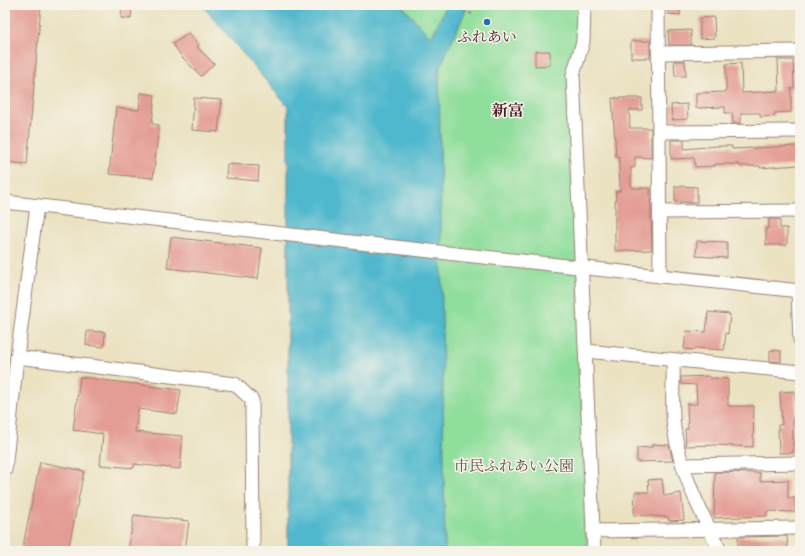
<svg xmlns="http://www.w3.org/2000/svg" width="805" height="556" viewBox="0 0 805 556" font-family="Cardo,'Noto Serif JP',serif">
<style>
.green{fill:#90de9c;stroke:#6d7e64}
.water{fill:#50b8cd;stroke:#4d6c7c}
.building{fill:#e49d94}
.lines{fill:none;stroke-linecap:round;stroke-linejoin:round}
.minor-casing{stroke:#9a8076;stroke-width:15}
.path{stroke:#9a8076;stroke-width:2;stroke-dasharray:3 3;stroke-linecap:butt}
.minor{stroke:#fff;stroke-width:13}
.poi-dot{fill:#1f6fb2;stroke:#f7f3e8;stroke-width:1.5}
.labels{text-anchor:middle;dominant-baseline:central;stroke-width:3;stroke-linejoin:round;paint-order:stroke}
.poi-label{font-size:15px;fill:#4a1f2b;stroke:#f7f3e8}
.park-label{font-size:15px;fill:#5c4f47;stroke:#f7f3e8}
.neighbourhood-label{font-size:16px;font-weight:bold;fill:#4a1f2b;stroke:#f7f3e8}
</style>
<rect width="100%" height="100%" fill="#f7f3e8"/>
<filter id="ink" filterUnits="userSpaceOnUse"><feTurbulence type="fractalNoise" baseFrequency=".025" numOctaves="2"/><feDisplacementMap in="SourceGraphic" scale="8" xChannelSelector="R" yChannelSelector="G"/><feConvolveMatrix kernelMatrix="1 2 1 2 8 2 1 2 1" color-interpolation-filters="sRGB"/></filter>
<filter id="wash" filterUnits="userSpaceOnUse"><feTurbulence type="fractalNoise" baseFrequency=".012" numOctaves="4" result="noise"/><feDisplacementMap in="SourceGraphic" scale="16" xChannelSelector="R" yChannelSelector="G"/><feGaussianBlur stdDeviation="0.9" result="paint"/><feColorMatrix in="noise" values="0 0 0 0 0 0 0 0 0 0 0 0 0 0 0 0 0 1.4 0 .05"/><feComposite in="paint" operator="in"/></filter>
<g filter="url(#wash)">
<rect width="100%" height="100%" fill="#eae2c1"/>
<g class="green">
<polygon points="402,5 447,5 431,39"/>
<polygon points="468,5 580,5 580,42 571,74 587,551 444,551 439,69"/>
</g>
<polygon class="water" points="202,5 401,5 431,38 447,5 468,5 439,69 445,551 288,551 288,107"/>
<g id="blocks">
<g class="building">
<polygon points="5,5 41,5 27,164 5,162"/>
<polygon points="122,5 132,5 131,19 121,18"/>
<polygon points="669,5 680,5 680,15 668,14"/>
<polygon points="714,17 715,38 700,39 700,18"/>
<polygon points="691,30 691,45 669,45 668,31"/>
<polygon points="189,33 199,46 197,47 214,64 201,76 182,57 173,44"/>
<rect x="631" y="41" width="19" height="17"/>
<polygon points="535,51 550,51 550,65 535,66"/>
<polygon points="778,60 793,60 794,88 791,88 791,112 774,113 775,116 760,117 760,113 741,113 741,123 733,123 732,113 725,113 725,107 696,108 696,93 726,92 726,64 741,63 742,93 779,91"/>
<polygon points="674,61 685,61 686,76 675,76"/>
<polygon points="141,93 155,95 152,124 159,125 153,178 109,174 116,108 139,110"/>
<polygon points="194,98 222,100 218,132 192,130"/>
<polygon points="612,98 642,98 642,110 629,110 630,128 651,128 651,158 635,157 635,167 631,168 631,188 650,188 652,250 615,251 615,206 616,191 620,191 619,157 616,157"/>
<polygon points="687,104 688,119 672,120 671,105"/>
<polygon points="671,140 684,140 684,149 717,146 732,146 732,149 797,146 798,165 760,168 760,166 739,166 739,164 715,164 715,166 695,167 694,158 671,159"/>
<polygon points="227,164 259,166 258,181 226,178"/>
<polygon points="675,186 697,187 697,203 675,202"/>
<polygon points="769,219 780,219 780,228 787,228 787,245 766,245 766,228 769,228"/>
<polygon points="171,237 262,248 258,279 167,268"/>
<polygon points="697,241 727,242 727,258 696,256"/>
<polygon points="708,312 730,314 728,334 726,333 724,350 695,348 695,350 684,349 686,331 706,332"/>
<polygon points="87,331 105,332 104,347 86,345"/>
<polygon points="770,350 781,351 781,362 770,361"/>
<polygon points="710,376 710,378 728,379 728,406 754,406 753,447 716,445 686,446 685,429 688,429 687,404 697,404 696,385 681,384 681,377"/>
<polygon points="80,377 181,390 177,414 138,409 135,432 183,436 180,469 134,464 134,468 100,465 103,434 73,430"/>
<polygon points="795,391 796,419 793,419 793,453 779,453 778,425 782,425 780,392"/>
<polygon points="652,444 669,445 673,461 637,462 637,448 652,447"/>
<polygon points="40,462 84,471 68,551 22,551"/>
<polygon points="715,472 760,473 760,481 788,480 788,498 795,498 795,512 767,511 767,516 714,518"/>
<polygon points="662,479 664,496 681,493 684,520 669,521 668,517 634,515 635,492 649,492 648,480"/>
<polygon points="134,515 189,521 185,551 128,551"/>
<polygon points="787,536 788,551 769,551 769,549 738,550 738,537"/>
</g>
</g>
</g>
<g filter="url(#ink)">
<use href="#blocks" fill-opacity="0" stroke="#9a8076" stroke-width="1"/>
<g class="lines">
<g class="minor-casing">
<g id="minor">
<polyline points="584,5 583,42 573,75 594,551"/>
<polyline points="658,5 660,276"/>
<polyline points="659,53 800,51"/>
<polyline points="659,132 800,131"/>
<polyline points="5,202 456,254 800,291"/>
<polyline points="660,212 800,211"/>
<polyline points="798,291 800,340"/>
<polyline points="586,351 800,372"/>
<polyline points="17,357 235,384 252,400 253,551"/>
<path d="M673 361C674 383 671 407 674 428 680 472 701 512 720 551"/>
<polyline points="683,465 800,463"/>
<polyline points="5,470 17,357 37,206"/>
<polyline points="593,531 800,528"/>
</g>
</g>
<polyline class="path" points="453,5 472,14"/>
<use href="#minor" class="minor"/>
</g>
</g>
<circle class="poi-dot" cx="487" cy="22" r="4"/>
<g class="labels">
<g class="poi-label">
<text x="487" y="37">ふれあい</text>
</g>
<g class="park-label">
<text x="514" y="466">市民ふれあい公園</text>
</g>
<g class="neighbourhood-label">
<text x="508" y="111">新富</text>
</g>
</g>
<rect width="805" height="556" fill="none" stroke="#f7f3e8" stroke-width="20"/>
</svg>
